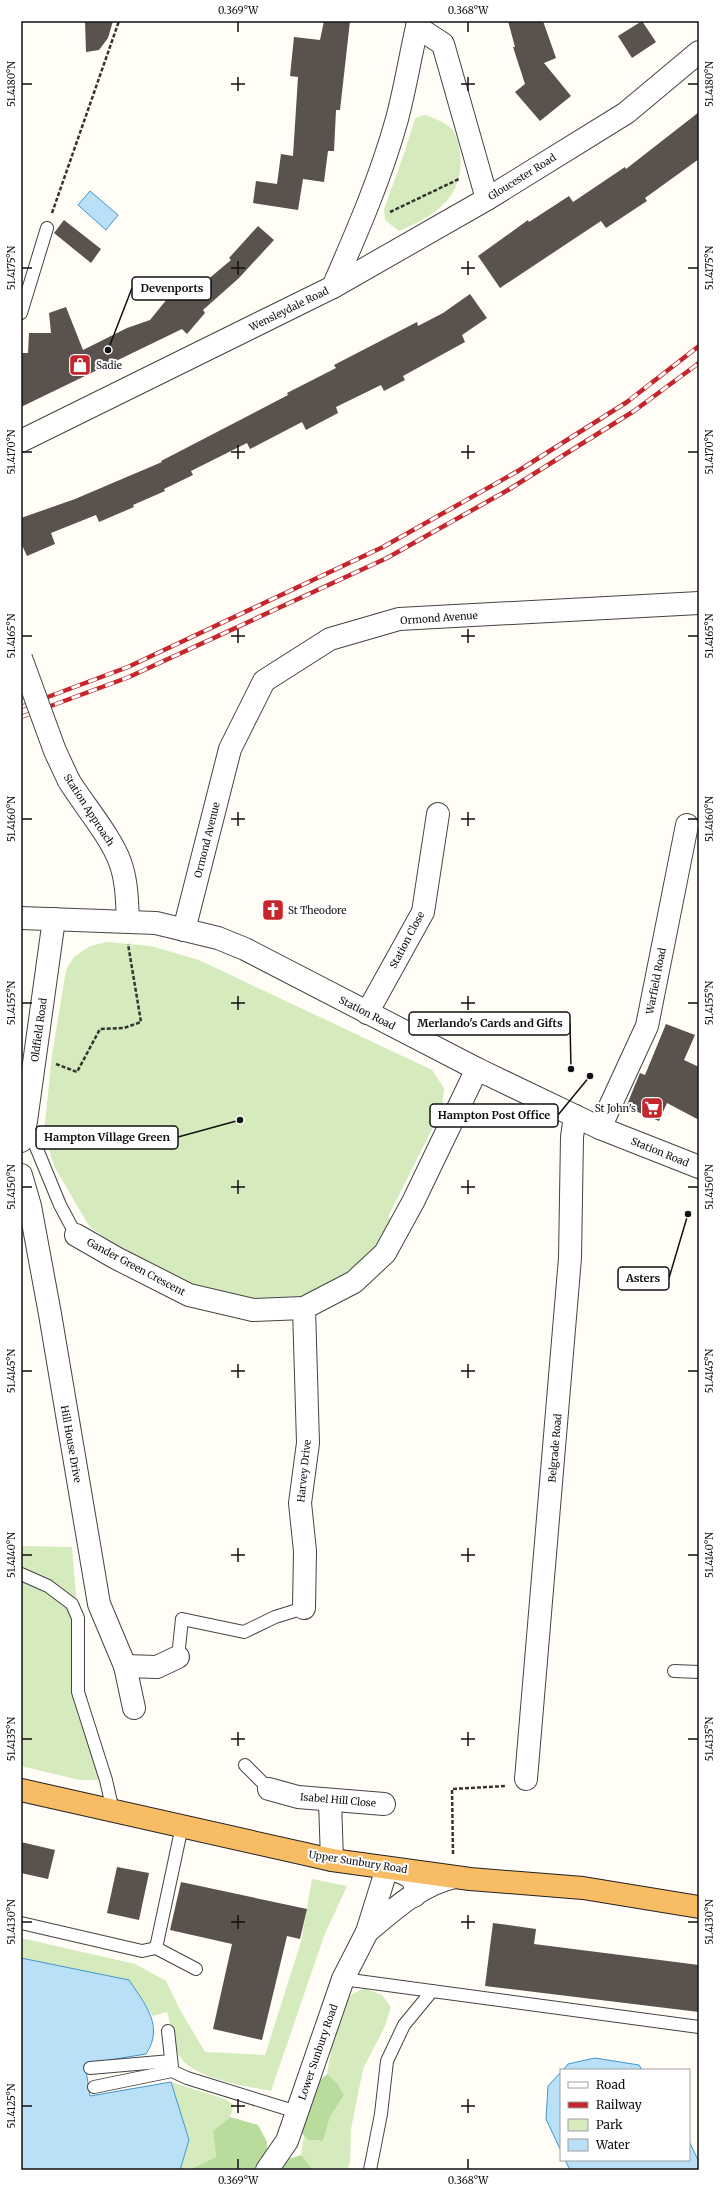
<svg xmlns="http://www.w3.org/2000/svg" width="720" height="2191" viewBox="0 0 720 2191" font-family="Merriweather,serif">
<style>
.green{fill:#d5ebbd}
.forest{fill:#b9dc9c}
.water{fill:#b9e0f7;stroke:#3f96cf}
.building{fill:#5a524d}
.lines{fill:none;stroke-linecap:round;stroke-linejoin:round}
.service-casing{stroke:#444;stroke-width:14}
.minor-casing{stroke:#444;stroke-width:24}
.tertiary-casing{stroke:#444;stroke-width:24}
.trunk-casing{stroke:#222;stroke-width:24}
.path{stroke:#333;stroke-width:2.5;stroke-dasharray:4 2;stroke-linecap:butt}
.service{stroke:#fff;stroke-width:12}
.minor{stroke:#fff;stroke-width:22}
.tertiary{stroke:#fff;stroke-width:22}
.trunk{stroke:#f7bc64;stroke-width:22}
.rail-casing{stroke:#c4262e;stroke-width:4.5}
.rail{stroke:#fff;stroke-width:3;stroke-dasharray:9;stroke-linecap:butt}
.tertiary-bridge-casing{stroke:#444;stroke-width:24;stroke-linecap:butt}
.tertiary-bridge{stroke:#fff;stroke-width:22}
.ticks{fill:none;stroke:#111;stroke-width:1.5}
.labels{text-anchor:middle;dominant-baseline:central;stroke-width:4;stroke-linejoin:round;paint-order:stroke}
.street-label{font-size:10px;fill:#111;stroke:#fff}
.poi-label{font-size:10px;fill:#111;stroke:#fff;text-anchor:start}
.leader{fill:none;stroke:#111;stroke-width:1.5}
.callout-dot{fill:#111;stroke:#fff;stroke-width:1.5}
.callout{fill:#fff;stroke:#111;stroke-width:1.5}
.callout-label{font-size:11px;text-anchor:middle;font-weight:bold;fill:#111}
.neatline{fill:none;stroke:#111;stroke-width:1.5}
.ticks-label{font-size:10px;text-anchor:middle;fill:#111}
</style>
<rect width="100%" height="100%" fill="#fffdf5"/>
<g class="green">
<path d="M425 115C433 118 444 122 450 127 456 132 459 145 460 153 465 197 436 215 399 231L385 220 384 209 405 151 415 118Z"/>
<polygon points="107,942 151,946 199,960 432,1070 444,1088 442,1109 388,1217 394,1222 377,1249 351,1277 315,1297 284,1303 200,1292 130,1257 89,1226 54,1166 44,1132 52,1055 66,970 74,957 90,946"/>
<polygon points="21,1546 72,1547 78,1618 78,1692 106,1780 79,1780 21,1766"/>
<path d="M312 1879 347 1886 324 1936 271 2091C246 2086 191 2079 178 2054 173 2045 171 2024 167 2012L153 2016 129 1980 21 1958V1938L135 1964 166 1981 179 2008 205 2052 265 2055 301 1942Z"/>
<polygon points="364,1988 382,1995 391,2007 385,2026 363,2069 351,2129 350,2162 347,2170 313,2170 301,2155 304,2135 308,2140 323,2141 330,2117 344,2095 338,2084 327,2074 336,2023 351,1995"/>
<polygon points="171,2082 225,2099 234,2105 230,2117 213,2131 216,2157 188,2170 180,2170 189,2140"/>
</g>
<g class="forest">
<polygon points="327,2074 338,2084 344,2095 330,2117 323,2141 308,2140 301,2132 314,2086"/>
<polygon points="230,2117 258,2125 267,2142 267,2157 282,2161 301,2155 313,2170 188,2170 216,2157 213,2131"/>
</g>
<g class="water">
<polygon points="90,191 118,215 106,230 78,205"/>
<path d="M21 1958 129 1980C144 2003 165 2026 146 2054L85 2064 90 2096 171 2082 189 2140 180 2170H21Z"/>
<polygon points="595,2058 639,2065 642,2070 563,2070 568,2064"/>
<polygon points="561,2072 561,2151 546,2119 548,2086"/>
<polygon points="689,2141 699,2162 699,2170 570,2170 565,2160 689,2160"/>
</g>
<g class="building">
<polygon points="85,21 113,21 108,38 99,50 86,52"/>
<polygon points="324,21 350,21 340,110 336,110 334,151 328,151 324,182 303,179 298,210 253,203 256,181 277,184 281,154 293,156 298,77 290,76 294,37 320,40"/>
<polygon points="508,21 543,21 556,58 544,63 571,96 540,121 515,92 525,84 513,47 515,47"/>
<polygon points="642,21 656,42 632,58 618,36"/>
<polygon points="699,112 699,159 645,198 647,201 606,228 601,221 500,288 478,256 528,220 529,222 569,196 573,202 625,167 626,169"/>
<polygon points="64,220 101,249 91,263 54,233"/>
<polygon points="258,226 274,240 239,278 203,310 205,313 187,334 182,329 21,407 21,353 28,353 29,333 51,333 49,313 66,307 83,350 127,328 150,320 176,288 187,297 231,260 229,258"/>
<polygon points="470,294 487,318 462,335 465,342 403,376 405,380 384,391 381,385 336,407 338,413 306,430 302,422 250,449 247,443 191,471 193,475 164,489 165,491 133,505 134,507 99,522 96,515 51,533 55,544 27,556 21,543 21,518 75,499 162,462 161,461 288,395 287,393 336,368 334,365 417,322 418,326 443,313"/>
<polygon points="666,1024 695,1035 684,1060 699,1067 699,1120 667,1103 659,1121 626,1107 640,1073 645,1075"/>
<polygon points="21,1842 55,1850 48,1879 21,1873"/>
<polygon points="117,1867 149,1873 139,1920 107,1913"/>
<polygon points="181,1882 307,1909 300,1939 287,1936 262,2040 213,2029 232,1944 170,1930"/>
<polygon points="493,1923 536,1929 534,1944 699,1965 699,2012 485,1986"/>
</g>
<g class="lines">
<g class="service-casing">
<g id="service">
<polyline points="21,313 47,228"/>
<polyline points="27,1125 60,1205 76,1235"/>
<polyline points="21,1574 48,1586 72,1604 78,1618 78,1692 106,1780 113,1811"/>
<polyline points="178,1657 182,1619 244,1632 275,1617 304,1608"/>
<polyline points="674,1671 699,1672"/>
<polyline points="245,1765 269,1789"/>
<polyline points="21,1923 142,1951 156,1948 196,1969"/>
<polyline points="156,1948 182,1826"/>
<polyline points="343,1979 699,2027"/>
<polyline points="168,2031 172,2067"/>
<polyline points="90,2068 171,2061"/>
<polyline points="94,2087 172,2071 187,2078 297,2112"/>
<polyline points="370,2170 381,2114 387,2061 404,2025 432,1991"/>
</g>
</g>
<g class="minor-casing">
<g id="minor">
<polyline points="184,930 230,749 264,681 330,639 399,619 699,603"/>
<polyline points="367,1013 423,912 438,814"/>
<polyline points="600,1128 647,1026 687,825"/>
<polyline points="21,1141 26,1121 54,919"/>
<polyline points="21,1175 30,1206 50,1314 99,1604 125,1666 134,1708"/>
<polyline points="76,1235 116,1258 189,1295 253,1310 304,1308 354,1282 385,1253 413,1202 477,1069"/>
<polyline points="304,1308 308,1443 300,1503 305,1551 304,1608"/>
<polyline points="125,1666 157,1667 178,1657"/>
<polyline points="526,1779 570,1258 572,1137 575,1116"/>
<polyline points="269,1789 298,1797 384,1804"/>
<polyline points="330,1801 332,1860"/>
</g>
</g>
<g class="tertiary-casing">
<g id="tertiary">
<polyline points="418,21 417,27 443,44 487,199"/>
<polyline points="333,287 487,199 626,113 699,52"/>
<path d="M21 441 333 287C357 232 381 177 397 119 405 89 410 58 417 27"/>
<path d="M69 781C84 805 111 837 120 862 127 881 127 901 128 921"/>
<polyline points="21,918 156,923 218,938 245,949 477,1069 600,1128 699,1167"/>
<path d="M367 1932C393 1910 421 1884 455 1877"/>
<path d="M267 2170 287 2141 343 1979 367 1932 387 1868C402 1872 420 1876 414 1896"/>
</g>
</g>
<g class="trunk-casing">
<polyline id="trunk" points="21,1790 332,1860 470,1879 583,1888 699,1907"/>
</g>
<g class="path">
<polyline points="390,212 459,179"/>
<polyline points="52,213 119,21"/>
<polyline points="56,1064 77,1072 100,1029 124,1028 141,1022 128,944"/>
<polyline points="453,1854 452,1789 506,1786"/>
</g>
<use href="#service" class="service"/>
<use href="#minor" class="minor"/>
<use href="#tertiary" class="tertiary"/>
<use href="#trunk" class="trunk"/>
<g class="rail-casing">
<g id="rail">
<polyline points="21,707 128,667 383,547 518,471 627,402 699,346"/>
<polyline points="21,717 129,677 387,558 508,490 634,411 699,363"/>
</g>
</g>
<use href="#rail" class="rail"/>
<g class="tertiary-bridge-casing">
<polyline id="tertiary-bridge" points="21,658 55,751 69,781"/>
</g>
<use href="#tertiary-bridge" class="tertiary-bridge"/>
</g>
<path class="ticks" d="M238 22V32M468 22V32M238 77V91M468 77V91M22 84H32M231 84H245M461 84H475M688 84H698M238 261V275M468 261V275M22 268H32M231 268H245M461 268H475M688 268H698M238 445V459M468 445V459M22 452H32M231 452H245M461 452H475M688 452H698M238 629V643M468 629V643M22 636H32M231 636H245M461 636H475M688 636H698M238 812V826M468 812V826M22 819H32M231 819H245M461 819H475M688 819H698M238 996V1010M468 996V1010M22 1003H32M231 1003H245M461 1003H475M688 1003H698M238 1180V1194M468 1180V1194M22 1187H32M231 1187H245M461 1187H475M688 1187H698M238 1364V1378M468 1364V1378M22 1371H32M231 1371H245M461 1371H475M688 1371H698M238 1548V1562M468 1548V1562M22 1555H32M231 1555H245M461 1555H475M688 1555H698M238 1732V1746M468 1732V1746M22 1739H32M231 1739H245M461 1739H475M688 1739H698M238 1915V1929M468 1915V1929M22 1922H32M231 1922H245M461 1922H475M688 1922H698M238 2099V2113M468 2099V2113M22 2106H32M231 2106H245M461 2106H475M238 2159V2169M468 2159V2169"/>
<defs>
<g id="shop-square" transform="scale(1.15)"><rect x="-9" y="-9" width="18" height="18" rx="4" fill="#c4262e" stroke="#fff"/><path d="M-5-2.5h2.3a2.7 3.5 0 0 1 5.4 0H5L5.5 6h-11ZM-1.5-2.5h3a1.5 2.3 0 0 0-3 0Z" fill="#fff"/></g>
<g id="church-square" transform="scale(1.15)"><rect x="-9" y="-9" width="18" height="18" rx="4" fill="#c4262e" stroke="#fff"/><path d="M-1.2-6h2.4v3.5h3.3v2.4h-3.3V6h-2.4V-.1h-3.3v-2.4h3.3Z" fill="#fff"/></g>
<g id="supermarket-square" transform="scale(1.15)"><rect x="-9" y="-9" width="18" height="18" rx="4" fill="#c4262e" stroke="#fff"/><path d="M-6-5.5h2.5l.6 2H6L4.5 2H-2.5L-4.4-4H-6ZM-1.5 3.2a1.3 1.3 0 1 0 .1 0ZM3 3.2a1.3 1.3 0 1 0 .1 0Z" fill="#fff"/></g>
</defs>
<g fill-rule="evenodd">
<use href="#shop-square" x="80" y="365"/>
<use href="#church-square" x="273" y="910"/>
<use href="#supermarket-square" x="652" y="1108"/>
</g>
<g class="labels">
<g class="street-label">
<text transform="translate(522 177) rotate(-32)">Gloucester Road</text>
<text transform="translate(289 309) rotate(-26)">Wensleydale Road</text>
<text transform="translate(439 618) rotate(-4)">Ormond Avenue</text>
<text transform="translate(89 810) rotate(57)">Station Approach</text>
<text transform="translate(207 840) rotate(-76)">Ormond Avenue</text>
<text transform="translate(407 940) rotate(-62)">Station Close</text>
<text transform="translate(656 981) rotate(-79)">Warfield Road</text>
<text transform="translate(367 1013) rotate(27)">Station Road</text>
<text transform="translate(39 1030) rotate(-82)">Oldfield Road</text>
<text transform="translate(660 1152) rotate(22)">Station Road</text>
<text transform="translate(136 1267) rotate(28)">Gander Green Crescent</text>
<text transform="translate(71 1444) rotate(80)">Hill House Drive</text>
<text transform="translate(555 1448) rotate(-85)">Belgrade Road</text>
<text transform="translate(304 1471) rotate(-84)">Harvey Drive</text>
<text transform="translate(338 1800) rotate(5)">Isabel Hill Close</text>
<text transform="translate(358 1862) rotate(9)">Upper Sunbury Road</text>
<text transform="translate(318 2052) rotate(-71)">Lower Sunbury Road</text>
</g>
<g class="poi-label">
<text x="96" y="365">Sadie</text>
<text x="288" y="910">St Theodore</text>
<text x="636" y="1108" text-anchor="end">St John's</text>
</g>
</g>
<path class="leader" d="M108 350L132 288M571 1069L570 1023M590 1076L558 1115M240 1120L178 1137M688 1214L669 1278"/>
<g class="callout-dot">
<circle cx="108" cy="350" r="4"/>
<circle cx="571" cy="1069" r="4"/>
<circle cx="590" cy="1076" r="4"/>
<circle cx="240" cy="1120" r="4"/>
<circle cx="688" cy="1214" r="4"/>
</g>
<g class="callout">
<rect x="132" y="277" width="79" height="23" rx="4"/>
<rect x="409" y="1012" width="161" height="23" rx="4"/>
<rect x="430" y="1104" width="128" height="23" rx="4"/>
<rect x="36" y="1126" width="142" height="23" rx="4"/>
<rect x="618" y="1267" width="51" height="23" rx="4"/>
</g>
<g class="callout-label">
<text x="172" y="292">Devenports</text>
<text x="490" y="1027">Merlando's Cards and Gifts</text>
<text x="494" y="1119">Hampton Post Office</text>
<text x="107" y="1141">Hampton Village Green</text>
<text x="643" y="1282">Asters</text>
</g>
<rect width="720" height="2191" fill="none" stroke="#ffffff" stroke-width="44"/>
<rect x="560" y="2069" width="130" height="92" fill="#ffffff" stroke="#a0a0a0"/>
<rect x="568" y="2082" width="20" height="6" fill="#ffffff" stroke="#a0a0a0"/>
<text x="596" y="2089" font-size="12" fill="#111111">Road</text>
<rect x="568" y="2102" width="20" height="6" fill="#c4262e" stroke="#a0a0a0"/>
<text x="596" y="2109" font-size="12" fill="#111111">Railway</text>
<rect x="568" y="2119" width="20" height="12" fill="#d5ebbd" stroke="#a0a0a0"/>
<text x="596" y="2129" font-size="12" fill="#111111">Park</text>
<rect x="568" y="2139" width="20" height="12" fill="#b9e0f7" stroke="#a0a0a0"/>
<text x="596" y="2149" font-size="12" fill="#111111">Water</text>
<rect x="22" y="22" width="676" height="2147" class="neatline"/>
<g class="ticks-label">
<text x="238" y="14">0.369°W</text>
<text x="468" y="14">0.368°W</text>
<text transform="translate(11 84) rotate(-90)" y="4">51.4180°N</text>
<text transform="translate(709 84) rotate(-90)" y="4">51.4180°N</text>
<text transform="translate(11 268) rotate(-90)" y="4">51.4175°N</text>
<text transform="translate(709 268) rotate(-90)" y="4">51.4175°N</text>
<text transform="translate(11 452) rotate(-90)" y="4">51.4170°N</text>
<text transform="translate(709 452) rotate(-90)" y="4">51.4170°N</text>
<text transform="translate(11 636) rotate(-90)" y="4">51.4165°N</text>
<text transform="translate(709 636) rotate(-90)" y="4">51.4165°N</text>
<text transform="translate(11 819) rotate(-90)" y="4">51.4160°N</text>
<text transform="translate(709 819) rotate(-90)" y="4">51.4160°N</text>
<text transform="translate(11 1003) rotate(-90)" y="4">51.4155°N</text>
<text transform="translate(709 1003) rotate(-90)" y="4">51.4155°N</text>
<text transform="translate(11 1187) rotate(-90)" y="4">51.4150°N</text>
<text transform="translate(709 1187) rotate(-90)" y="4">51.4150°N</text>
<text transform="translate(11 1371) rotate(-90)" y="4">51.4145°N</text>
<text transform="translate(709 1371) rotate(-90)" y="4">51.4145°N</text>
<text transform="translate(11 1555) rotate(-90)" y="4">51.4140°N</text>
<text transform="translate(709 1555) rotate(-90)" y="4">51.4140°N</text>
<text transform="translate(11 1739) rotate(-90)" y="4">51.4135°N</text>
<text transform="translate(709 1739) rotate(-90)" y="4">51.4135°N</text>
<text transform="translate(11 1922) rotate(-90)" y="4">51.4130°N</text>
<text transform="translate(709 1922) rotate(-90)" y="4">51.4130°N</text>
<text transform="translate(11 2106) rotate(-90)" y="4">51.4125°N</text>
<text x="238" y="2184">0.369°W</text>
<text x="468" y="2184">0.368°W</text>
</g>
</svg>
